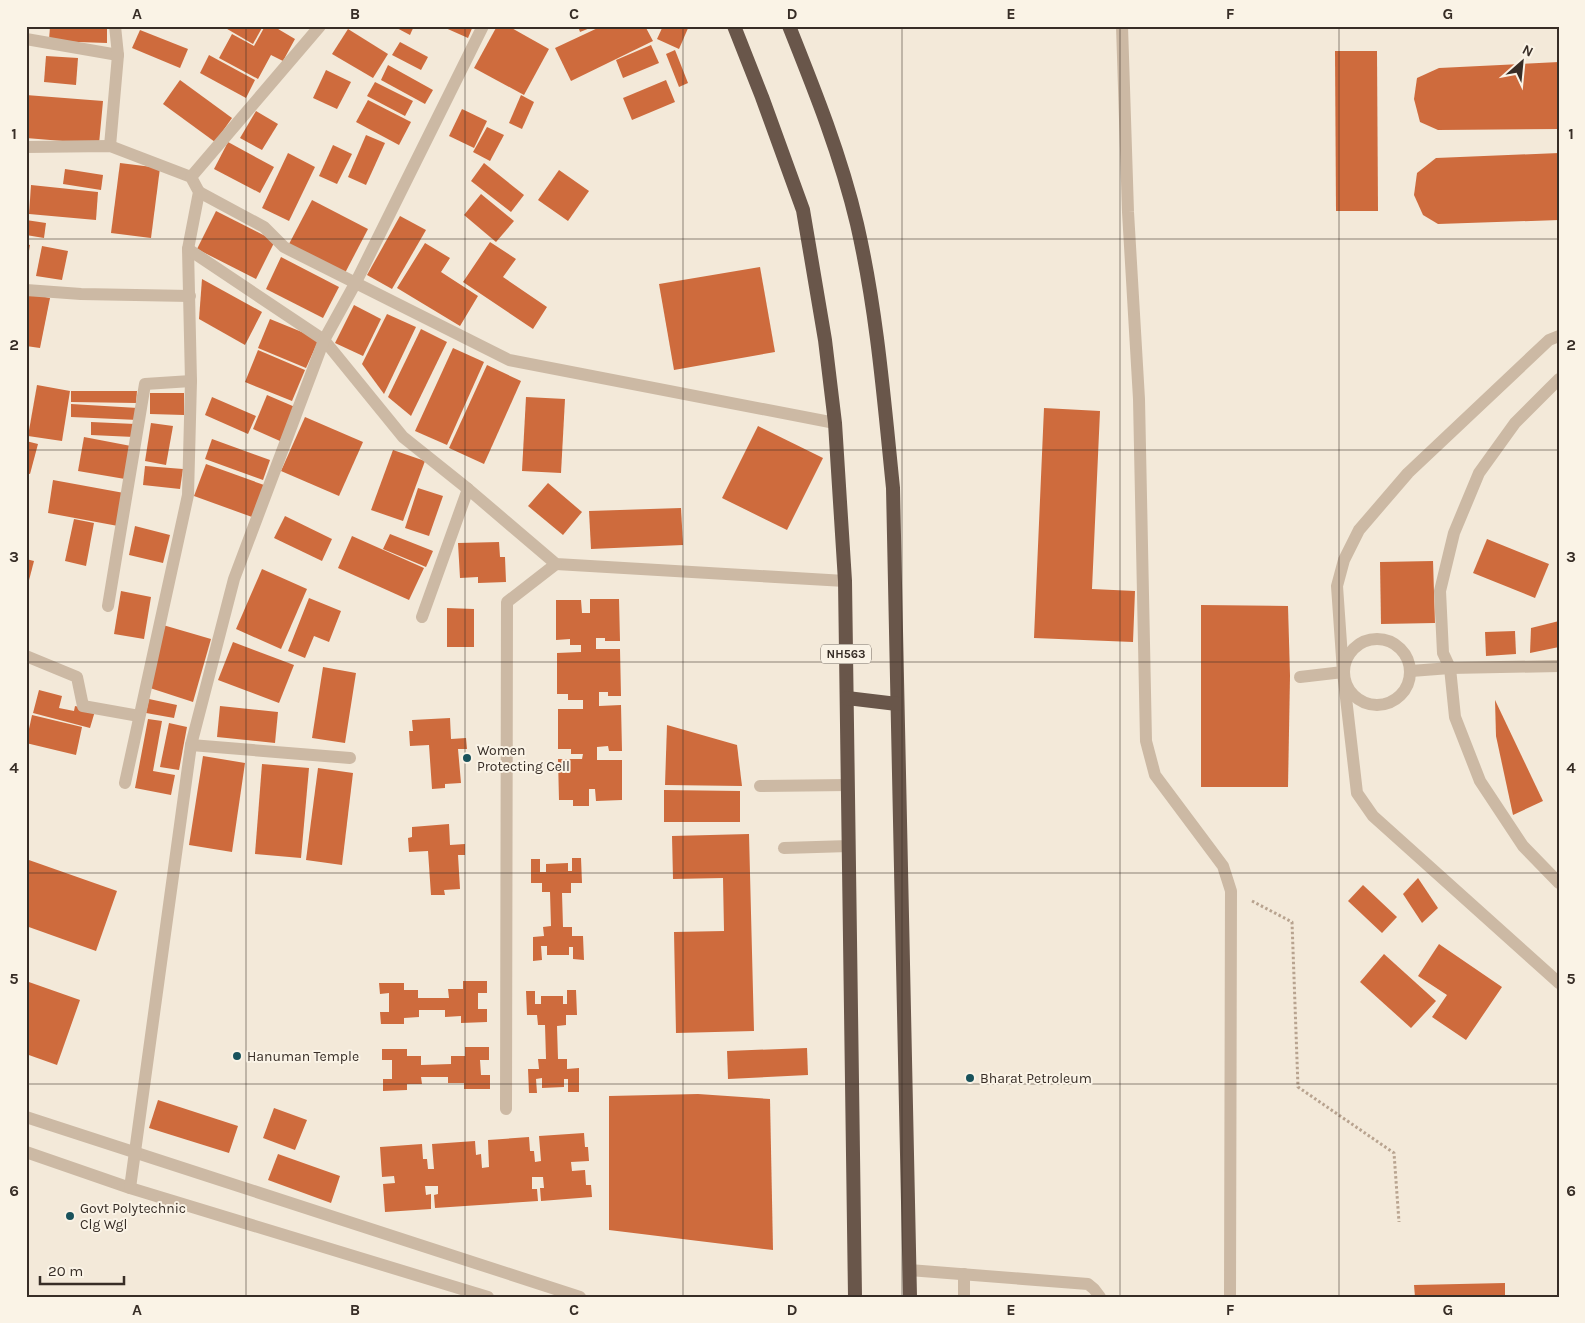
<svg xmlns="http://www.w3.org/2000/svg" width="1585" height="1323" viewBox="0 0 1585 1323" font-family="Karla,sans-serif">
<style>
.building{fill:#ce6b3d}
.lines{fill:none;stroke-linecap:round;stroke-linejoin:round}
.path{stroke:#b8a38f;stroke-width:3;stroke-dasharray:2.5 2.5;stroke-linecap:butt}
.service{stroke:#ccb9a4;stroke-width:12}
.minor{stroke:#ccb9a4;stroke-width:12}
.trunk{stroke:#69564a;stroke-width:14}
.grid{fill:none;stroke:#372d26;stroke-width:1;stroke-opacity:0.55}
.poi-dot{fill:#19525b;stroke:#faf3e6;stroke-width:2}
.labels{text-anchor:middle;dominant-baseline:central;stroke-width:4;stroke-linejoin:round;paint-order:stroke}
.shield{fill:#faf3e6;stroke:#726860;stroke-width:1}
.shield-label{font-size:12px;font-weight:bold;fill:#372d26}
.poi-label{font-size:14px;fill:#372d26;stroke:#faf3e6;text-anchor:start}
.neatline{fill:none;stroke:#372d26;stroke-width:2}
.grid-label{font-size:16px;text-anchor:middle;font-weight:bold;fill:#372d26}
</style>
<rect width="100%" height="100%" fill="#f3e9d9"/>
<g class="building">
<polygon points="50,26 107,26 107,43 49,41"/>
<polygon points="222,26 263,26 253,44"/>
<polygon points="265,26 273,26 295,39 283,61 271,55 258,79 219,58 232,34 254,46"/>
<polygon points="393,26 414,26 410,35"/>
<polygon points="441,26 473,26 468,38"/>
<polygon points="497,26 508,26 549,49 524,95 474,68"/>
<polygon points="578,26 595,26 580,32"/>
<polygon points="602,26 645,26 653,41 571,81 555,48"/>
<polygon points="663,26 689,26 679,49 657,39"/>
<polygon points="348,29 388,54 373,78 332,54"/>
<polygon points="140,30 188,49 180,68 132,48"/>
<polygon points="400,42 428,57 421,70 392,55"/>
<polygon points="651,45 659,63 623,78 616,60"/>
<polygon points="675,50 688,83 679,87 666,54"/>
<polygon points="1335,51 1377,51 1378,211 1336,211"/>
<polygon points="209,55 255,80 246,98 200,73"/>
<polygon points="46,56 78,58 76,85 44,82"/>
<polygon points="1559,62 1559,129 1438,130 1420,122 1414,99 1417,78 1439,68"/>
<polygon points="388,65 433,90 425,104 381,80"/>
<polygon points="326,70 351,82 337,109 313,98"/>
<polygon points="180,80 232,118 215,142 163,104"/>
<polygon points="666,80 675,102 632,120 623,98"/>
<polygon points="375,82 413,101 405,116 367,96"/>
<polygon points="26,95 103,101 99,144 26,138"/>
<polygon points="521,95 534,102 522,129 509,123"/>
<polygon points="368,100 411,122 399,145 356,122"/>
<polygon points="462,109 487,121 474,148 449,136"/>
<polygon points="256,111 278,124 262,150 240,138"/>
<polygon points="487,127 504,135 490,161 473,152"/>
<polygon points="366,135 385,143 366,185 348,177"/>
<polygon points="228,142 274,167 260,193 214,169"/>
<polygon points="333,145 352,154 337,184 319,176"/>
<polygon points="288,153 315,167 289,221 262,208"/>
<polygon points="1559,153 1559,220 1438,224 1423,215 1414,195 1417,173 1436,158"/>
<polygon points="120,163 160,168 151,238 111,233"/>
<polygon points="484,163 524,195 511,212 471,181"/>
<polygon points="65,169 103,175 101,190 63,184"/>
<polygon points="559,170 589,191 568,221 538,200"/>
<polygon points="31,185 98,192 96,220 29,214"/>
<polygon points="481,194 514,221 496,242 464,215"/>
<polygon points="312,200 368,229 345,273 289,244"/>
<polygon points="216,211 275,241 256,279 197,249"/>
<polygon points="400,216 426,230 392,289 367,275"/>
<polygon points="26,220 46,223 44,238 26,235"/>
<polygon points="490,242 516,259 503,277 547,307 533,329 463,282"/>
<polygon points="425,243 450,258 441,272 478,296 460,326 397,288"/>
<polygon points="26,244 30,245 27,262 26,262"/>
<polygon points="42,246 68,251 62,280 36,276"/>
<polygon points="281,257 339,287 323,318 266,289"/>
<polygon points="760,267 775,352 674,370 659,284"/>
<polygon points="202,279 262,312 245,345 199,319"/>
<polygon points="26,293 50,298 40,348 26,346"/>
<polygon points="354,305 381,319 363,356 335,343"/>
<polygon points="387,314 416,327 384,394 362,364"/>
<polygon points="270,319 319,339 306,368 258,348"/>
<polygon points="421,329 447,342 411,416 388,397"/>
<polygon points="453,348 484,362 447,445 415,431"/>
<polygon points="258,350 305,370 292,401 245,382"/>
<polygon points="487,365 521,381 484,464 449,448"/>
<polygon points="37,385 70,391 62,441 28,436"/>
<polygon points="71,391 137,391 136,403 71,402"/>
<polygon points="150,393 184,393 184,415 150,414"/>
<polygon points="267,395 295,407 280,441 253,429"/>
<polygon points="212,397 256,416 248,434 205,415"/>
<polygon points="526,397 565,399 561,473 522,471"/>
<polygon points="71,404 138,408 138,420 71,417"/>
<polygon points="1044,408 1100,411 1092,589 1135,591 1133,642 1034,638"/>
<polygon points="305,417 363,442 339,496 281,471"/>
<polygon points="91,422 135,424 134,437 91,435"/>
<polygon points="151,423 173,426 166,465 145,461"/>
<polygon points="758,426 823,458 787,530 722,498"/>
<polygon points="84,437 131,446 125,479 78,471"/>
<polygon points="212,439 270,460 263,480 205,459"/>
<polygon points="26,441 38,444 30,474 26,473"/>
<polygon points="393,450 425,461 403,521 371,510"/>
<polygon points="206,464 264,485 252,517 194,496"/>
<polygon points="145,466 183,469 180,489 143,485"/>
<polygon points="53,480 124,493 118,526 48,513"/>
<polygon points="548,483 582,512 563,535 528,506"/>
<polygon points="418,488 443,496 429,536 405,528"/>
<polygon points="681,508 683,545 591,549 589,511"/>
<polygon points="285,516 332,539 322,561 274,538"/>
<polygon points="74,519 94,523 86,566 65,561"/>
<polygon points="135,526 170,535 163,563 129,555"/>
<polygon points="390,534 433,551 426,567 383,549"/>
<polygon points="352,536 424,568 409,600 338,568"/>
<polygon points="1487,539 1549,564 1535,598 1473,573"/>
<polygon points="499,542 500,557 505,557 506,582 478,583 478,577 460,578 458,543"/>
<polygon points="26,559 34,561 27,588 26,588"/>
<polygon points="1433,561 1435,623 1381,624 1380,562"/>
<polygon points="262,569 307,589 281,649 236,629"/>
<polygon points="121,591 151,597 144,639 114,634"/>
<polygon points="309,598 341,611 329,642 314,636 305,658 288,651"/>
<polygon points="590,599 619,599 620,641 605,641 605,638 596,638 596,649 620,649 621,696 608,696 608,692 599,692 599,706 621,705 622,751 609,751 608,746 597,747 597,760 622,760 622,800 596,801 595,789 589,789 589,806 573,806 573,800 559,800 558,759 582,759 583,754 571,754 571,749 558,749 558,709 583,709 583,700 568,700 568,694 557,694 557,653 581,652 581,645 570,645 570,639 556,640 556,600 581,600 582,613 590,613"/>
<polygon points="1201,605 1288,606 1290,676 1288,787 1201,787"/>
<polygon points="447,608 474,609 474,647 447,647"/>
<polygon points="1559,621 1559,647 1530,653 1531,628"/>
<polygon points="163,625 211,639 193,702 150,688"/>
<polygon points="1515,631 1516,654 1486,656 1485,632"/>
<polygon points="233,642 294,665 279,703 218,680"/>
<polygon points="323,667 356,673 345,743 312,738"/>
<polygon points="39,690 62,696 59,708 74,711 75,706 95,711 90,728 33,713"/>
<polygon points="149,699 177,705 174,718 146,713"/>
<polygon points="1495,700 1543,801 1513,815 1496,736"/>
<polygon points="220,706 278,712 275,743 217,737"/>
<polygon points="32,715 82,727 76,755 26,743"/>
<polygon points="450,718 451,739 466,738 467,749 458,749 461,783 445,784 445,788 432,789 429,745 410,746 409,731 413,731 412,720"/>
<polygon points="148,719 162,721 153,771 175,775 171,795 135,788"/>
<polygon points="169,723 187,727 179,770 160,767"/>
<polygon points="667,725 737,745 742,786 665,785"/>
<polygon points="203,756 245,763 232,852 189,845"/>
<polygon points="262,764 309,768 301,858 255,854"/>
<polygon points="318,768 353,773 342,865 306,860"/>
<polygon points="664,790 740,791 740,822 664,822"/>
<polygon points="449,824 450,845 465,844 465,855 458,855 460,889 444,890 445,895 431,895 428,851 409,852 408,838 412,837 412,827"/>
<polygon points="749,834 754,1031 676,1033 674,932 724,931 723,878 673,879 672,836"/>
<polygon points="572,858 581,858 582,883 571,883 571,893 562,893 563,927 572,927 572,936 583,936 584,960 573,959 573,947 569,947 569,955 547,955 547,946 541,946 542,960 533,961 533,937 544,936 543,927 551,926 550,892 542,892 542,883 531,883 531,859 540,859 540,872 546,872 546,864 568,863 568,871 572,871"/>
<polygon points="26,859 117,891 96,951 26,926"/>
<polygon points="1418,878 1438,908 1422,923 1403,894"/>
<polygon points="1363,885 1397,917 1382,933 1348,901"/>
<polygon points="1439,944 1502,987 1466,1040 1432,1017 1447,995 1418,976"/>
<polygon points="1384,954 1436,1001 1411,1028 1360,982"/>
<polygon points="26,981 80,1000 57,1065 26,1054"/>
<polygon points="463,981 487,981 487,993 478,993 478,1009 487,1009 487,1022 461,1023 461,1016 445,1017 445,1010 419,1010 419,1017 404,1018 404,1024 381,1024 380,1012 389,1012 389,993 380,994 379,983 404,983 404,990 418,990 418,998 449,998 448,989 463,989"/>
<polygon points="567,990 576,990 577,1015 566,1015 566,1025 557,1026 558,1059 567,1059 567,1069 579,1068 579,1092 568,1092 568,1079 564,1079 564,1087 542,1088 542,1078 536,1079 537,1093 529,1093 528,1069 539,1069 538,1059 546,1059 545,1025 538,1025 537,1015 527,1015 526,991 535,991 535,1004 541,1004 541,996 563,996 563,1004 567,1004"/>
<polygon points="465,1047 489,1047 489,1060 480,1060 481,1075 490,1075 490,1089 464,1089 464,1083 448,1083 448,1077 421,1077 422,1084 407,1084 407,1090 383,1091 383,1079 392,1079 392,1060 382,1060 382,1049 407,1049 407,1056 421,1056 421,1065 451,1064 451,1056 465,1056"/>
<polygon points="807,1048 808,1075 728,1079 727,1051"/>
<polygon points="698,1094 770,1099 773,1250 609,1230 609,1096"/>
<polygon points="158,1100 238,1126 229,1153 149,1128"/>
<polygon points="274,1108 307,1120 295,1150 263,1138"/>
<polygon points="584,1133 585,1147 588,1147 589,1161 571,1162 572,1171 585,1170 586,1185 591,1185 592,1197 541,1201 540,1188 544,1188 543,1177 532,1177 532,1189 537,1189 538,1201 435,1208 434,1195 438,1194 438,1186 425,1186 426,1195 431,1194 431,1209 385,1212 383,1184 395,1183 394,1176 382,1177 380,1147 422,1144 423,1159 427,1159 428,1169 434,1169 432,1144 475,1141 476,1155 481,1154 482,1168 489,1167 488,1140 529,1137 530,1151 534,1151 535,1162 541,1161 539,1136"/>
<polygon points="278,1154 340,1176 331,1203 268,1180"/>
<polygon points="1505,1283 1505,1297 1415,1297 1414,1285"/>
</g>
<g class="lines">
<polyline class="path" points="1252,901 1292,922 1298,1087 1394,1153 1399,1222"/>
<g class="service">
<polyline points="1559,336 1549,340 1408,473 1359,530 1344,560 1337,586 1343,672 1357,793 1373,816 1559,983"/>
<polyline points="1559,379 1515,423 1479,473 1454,533 1440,591 1443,653 1450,668 1455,717 1480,781 1523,846 1559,883"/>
<circle cx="1377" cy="672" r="33"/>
<polyline points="1411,671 1450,668 1559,666"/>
<polyline points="1300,677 1343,672"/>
<polyline points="760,786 848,785"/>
<polyline points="784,848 849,846"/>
<polyline points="909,1270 1088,1284 1094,1289 1100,1297"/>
<polyline points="964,1297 964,1274"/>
</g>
<g class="minor">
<polyline points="1122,26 1128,212 1139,399 1146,741 1155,775 1223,866 1231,891 1230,1297"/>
<polyline points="26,39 118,55"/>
<polyline points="110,146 118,55 115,26"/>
<polyline points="26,147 110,146 191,177 199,192 188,249 191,381 188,495 125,783"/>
<polyline points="191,177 320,26"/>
<polyline points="199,192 264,227 284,247 509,360 835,423"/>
<polyline points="188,249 324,340 403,437 468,489 556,564 845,581"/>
<polyline points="26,290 81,294 190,296"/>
<polyline points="108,606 145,384 191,381"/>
<polyline points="422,617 468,489"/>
<polyline points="26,656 77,677 83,706 139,716"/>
<polyline points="191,745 350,758"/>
<polyline points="506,1109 507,602 556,564"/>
<polyline points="26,1117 580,1297"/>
<polyline points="26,1152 130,1188 488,1297"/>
<polyline points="130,1188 191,745 234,579 324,340 356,282 483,26"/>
</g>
<g class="trunk">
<polyline points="734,26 762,97 803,210 825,340 835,423 845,581 855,1297"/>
<path d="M789 26C815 91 841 156 857 224 877 311 884 400 893 488L910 1297"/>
<polyline points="847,698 897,704"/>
</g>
</g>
<path class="grid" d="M246 26V1297M465 26V1297M683 26V1297M902 26V1297M1120 26V1297M1339 26V1297M26 239H1559M26 450H1559M26 662H1559M26 873H1559M26 1084H1559"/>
<g class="poi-dot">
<circle cx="467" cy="758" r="5"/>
<circle cx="237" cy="1056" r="5"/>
<circle cx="970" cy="1078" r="5"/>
<circle cx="70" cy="1216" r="5"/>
</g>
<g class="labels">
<rect class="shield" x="821" y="644.5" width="50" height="19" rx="4"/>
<g class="shield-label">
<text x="846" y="654">NH563</text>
</g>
<g class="poi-label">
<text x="477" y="750">Women<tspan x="477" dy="16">Protecting Cell</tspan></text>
<text x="247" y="1056">Hanuman Temple</text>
<text x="980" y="1078">Bharat Petroleum</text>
<text x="80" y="1208">Govt Polytechnic<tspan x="80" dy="16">Clg Wgl</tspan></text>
</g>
</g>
<rect width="1585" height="1323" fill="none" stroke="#faf3e6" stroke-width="55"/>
<g transform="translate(1522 62) rotate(27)" stroke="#faf3e6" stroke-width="4" paint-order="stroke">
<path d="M0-4L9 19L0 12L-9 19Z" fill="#372d26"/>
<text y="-8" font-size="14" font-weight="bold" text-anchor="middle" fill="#372d26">N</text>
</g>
<path d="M40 1276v8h84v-8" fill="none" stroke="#372d26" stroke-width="2.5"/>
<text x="48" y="1276" font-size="15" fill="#372d26" stroke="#faf3e6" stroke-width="4" paint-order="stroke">20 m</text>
<rect x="28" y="28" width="1530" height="1268" class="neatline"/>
<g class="grid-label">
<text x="137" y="19">A</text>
<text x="355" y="19">B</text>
<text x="574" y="19">C</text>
<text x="792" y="19">D</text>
<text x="1011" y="19">E</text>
<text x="1230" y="19">F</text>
<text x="1448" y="19">G</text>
<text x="14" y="139">1</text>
<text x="1571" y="139">1</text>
<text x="14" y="350">2</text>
<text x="1571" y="350">2</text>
<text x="14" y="562">3</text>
<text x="1571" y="562">3</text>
<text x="14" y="773">4</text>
<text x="1571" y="773">4</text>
<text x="14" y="984">5</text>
<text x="1571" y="984">5</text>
<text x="14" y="1196">6</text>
<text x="1571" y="1196">6</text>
<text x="137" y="1315">A</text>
<text x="355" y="1315">B</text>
<text x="574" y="1315">C</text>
<text x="792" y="1315">D</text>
<text x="1011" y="1315">E</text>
<text x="1230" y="1315">F</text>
<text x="1448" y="1315">G</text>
</g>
</svg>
